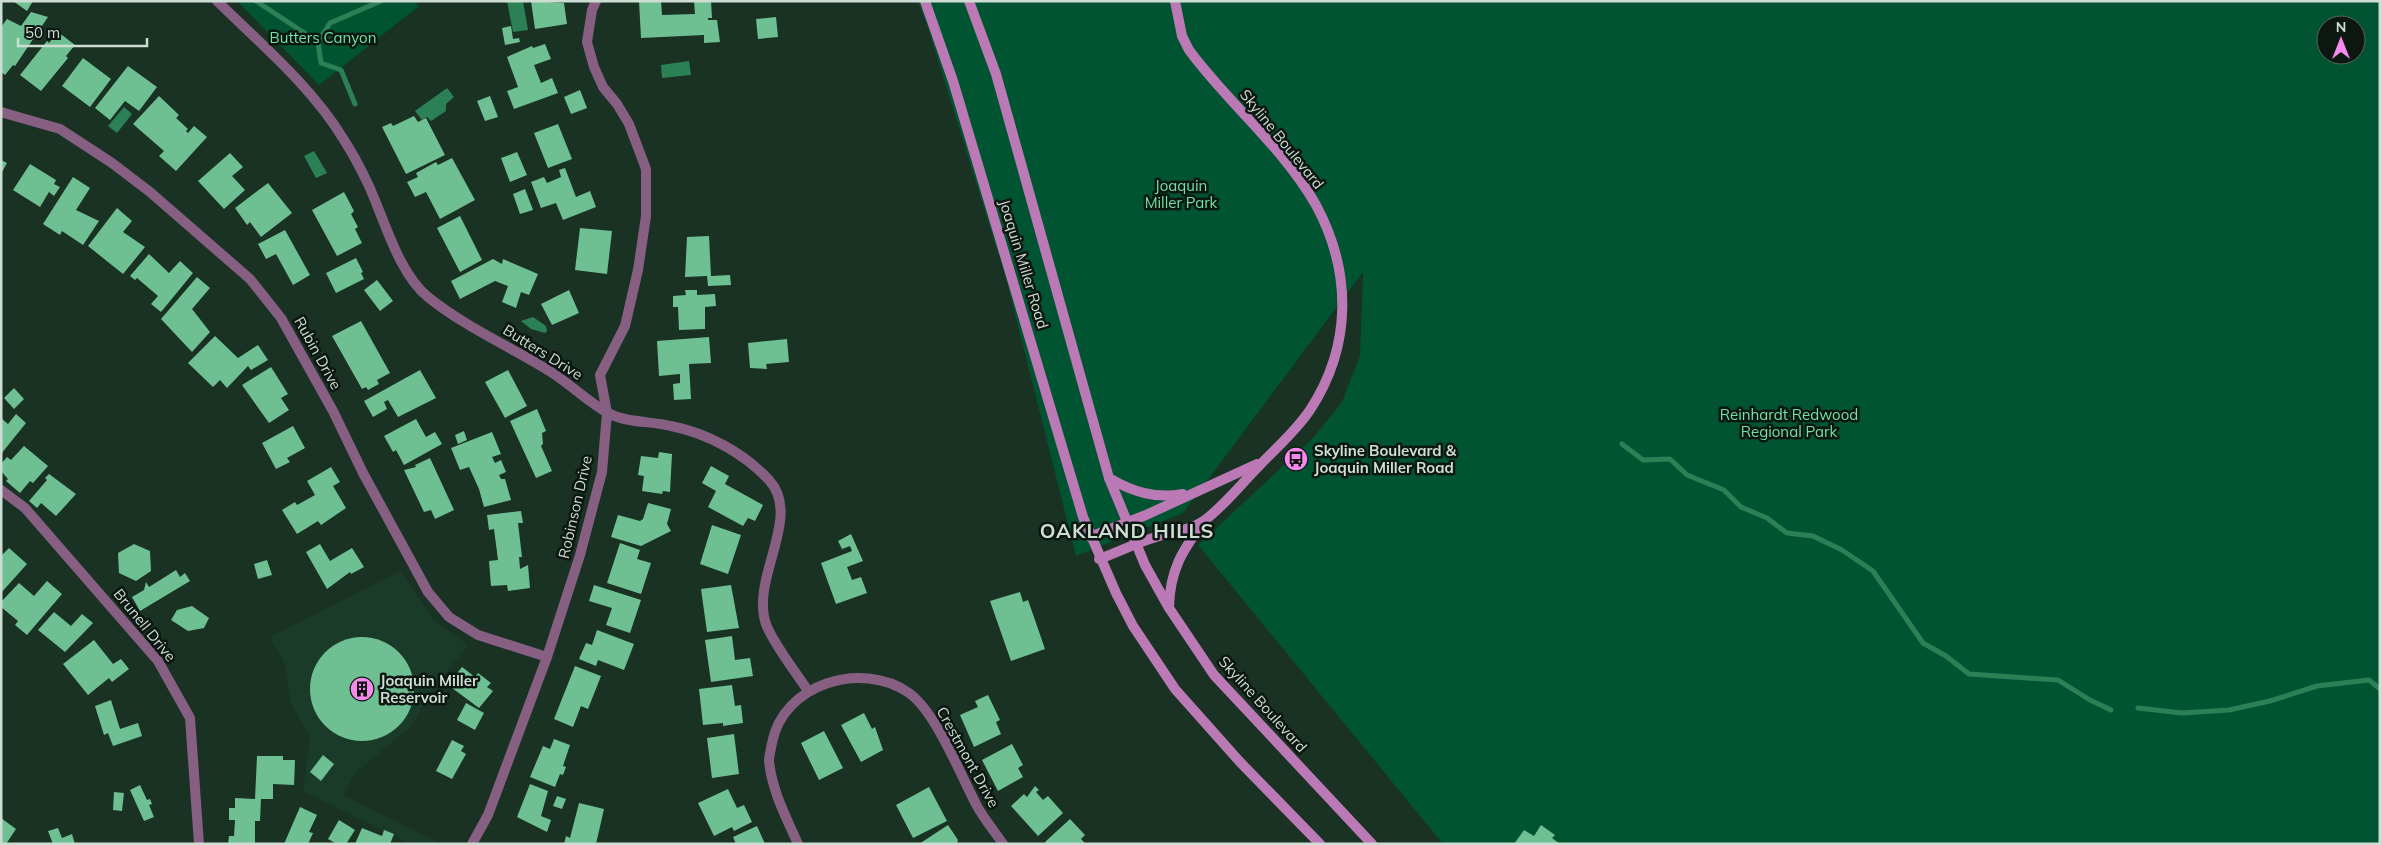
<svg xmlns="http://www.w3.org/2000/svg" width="2381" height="845" viewBox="0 0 2381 845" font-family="Mulish,sans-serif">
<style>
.built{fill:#1a3b29}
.green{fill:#005432;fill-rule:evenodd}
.water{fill:#2c8056}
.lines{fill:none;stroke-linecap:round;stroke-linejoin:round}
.stream{stroke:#2c8056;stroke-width:5}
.building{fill:#6ec092}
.minor{stroke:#875f83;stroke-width:10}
.secondary{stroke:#bb7ab5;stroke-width:10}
.labels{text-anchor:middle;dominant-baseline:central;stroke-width:5;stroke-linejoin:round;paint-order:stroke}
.park-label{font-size:15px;fill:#71e1a5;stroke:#0c1711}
.street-label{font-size:15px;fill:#ceddd3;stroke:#0c1711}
.poi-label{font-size:15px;font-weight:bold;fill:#ceddd3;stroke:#0c1711;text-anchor:start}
.district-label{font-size:20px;font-weight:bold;letter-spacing:1px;fill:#ceddd3;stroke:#0c1711}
</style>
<rect width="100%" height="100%" fill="#193224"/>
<polygon class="built" points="400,571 435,622 468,645 429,694 413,725 357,771 343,795 442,844 410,844 303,791 310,737 290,702 286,666 270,637"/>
<g class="green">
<polygon points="237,1 413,1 419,6 319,85"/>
<path d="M918 1H2380V844H1443L1198 545 1313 438 1342 402 1360 356 1363 272 1183 513 1076 556 1007 282 929 31ZM2326 25H2356V55H2326Z"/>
</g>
<g class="water">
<polygon points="507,1 523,1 528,30 513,32"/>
<polygon points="689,61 691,75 662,78 661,65"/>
<polygon points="447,88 454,97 446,104 446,111 431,121 427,117 422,120 415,111"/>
<polygon points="124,107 132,114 117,133 108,126"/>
<polygon points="314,151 327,173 316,178 304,156"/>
<polygon points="533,317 546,326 547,331 545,333 531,329 521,321"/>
</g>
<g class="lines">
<g class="stream">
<polyline points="256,1 318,42 321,63 341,70 355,104"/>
<polyline points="318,42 330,23 381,1"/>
<polyline points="1622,444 1643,460 1670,459 1687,475 1724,490 1741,507 1767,518 1787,533 1813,536 1842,550 1873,571 1923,643 1946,656 1969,674 2058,680 2090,700 2111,710"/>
<polyline points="2138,708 2182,713 2229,710 2270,701 2317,686 2369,680 2380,689"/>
</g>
</g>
<g class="building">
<polygon points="13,1 33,1 27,11"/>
<polygon points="531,1 564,3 567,24 535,29"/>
<polygon points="639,1 661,1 662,15 695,14 694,1 711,1 712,18 708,18 708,20 717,20 720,42 704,43 704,35 641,38"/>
<polygon points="31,12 48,17 15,66 13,65 5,75 1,72 1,27 7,19 21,26"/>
<polygon points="776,17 778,37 758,39 756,19"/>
<polygon points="511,26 513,39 519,38 520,42 505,45 502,28"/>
<polygon points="58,32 75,45 66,56 68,58 41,91 20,75 47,41 49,43"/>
<polygon points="545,44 551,59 534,65 541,83 552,78 558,93 514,109 507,91 518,87 507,57 532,46 533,48"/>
<polygon points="83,58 111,79 90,107 62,86"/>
<polygon points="128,66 157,87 139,111 125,101 110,120 95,108"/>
<polygon points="580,90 587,108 571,114 564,97"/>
<polygon points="159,96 179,115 176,118 188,129 186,131 188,133 194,126 207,137 176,171 159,156 164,151 133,124"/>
<polygon points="490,96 498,117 485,121 477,101"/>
<polygon points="414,116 418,122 426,118 445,155 406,174 382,127 391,123 393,126"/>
<polygon points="558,124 572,159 548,168 534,133"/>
<polygon points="517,152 527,175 510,182 501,158"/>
<polygon points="230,153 243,167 232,176 245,190 224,209 198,181"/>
<polygon points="452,158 475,200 440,219 426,192 415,197 407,182 418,177 416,173 436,162 438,165"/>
<polygon points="1,160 7,163 1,174"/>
<polygon points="30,164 56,180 54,184 60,187 54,196 49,192 40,207 13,190"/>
<polygon points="565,168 576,197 590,191 596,207 563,220 556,203 541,208 531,182 544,177 547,183 561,177 559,170"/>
<polygon points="73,177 90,188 76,210 99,221 83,245 62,231 60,235 43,224"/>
<polygon points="268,183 292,213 261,237 250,222 247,225 235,208"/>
<polygon points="525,189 533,210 520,214 513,194"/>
<polygon points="344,192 354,211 351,214 358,227 355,229 362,243 337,256 312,210"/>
<polygon points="117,208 132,221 123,232 145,247 123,274 88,246"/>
<polygon points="460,216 482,260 460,272 437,228"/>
<polygon points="580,228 612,231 607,274 575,270"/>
<polygon points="285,230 310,275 293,285 276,254 266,259 258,244"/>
<polygon points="709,236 711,276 730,275 731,285 708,286 707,276 685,277 687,237"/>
<polygon points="149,254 169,273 180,261 193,273 161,312 151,304 158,296 137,278 135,280 130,276"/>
<polygon points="356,258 363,272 361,273 364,279 336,293 326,273"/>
<polygon points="493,259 502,264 503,259 538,274 529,295 521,292 516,308 502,302 508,286 495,281 460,299 451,281"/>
<polygon points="197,277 210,288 192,309 210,332 192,352 161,319"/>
<polygon points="377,280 393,301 380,311 364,290"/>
<polygon points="569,290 579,313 552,325 541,304"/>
<polygon points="685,290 697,290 697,295 715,294 716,306 705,307 705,329 679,330 678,307 673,307 673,296 686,295"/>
<polygon points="361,321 390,373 377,380 379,384 368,390 366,387 362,389 332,336"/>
<polygon points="215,336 238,358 258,345 268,360 251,370 248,366 227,388 220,380 213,387 188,363"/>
<polygon points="709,337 711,363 689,364 691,399 674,400 673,384 680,383 680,374 659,376 657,341"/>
<polygon points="787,339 789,362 766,364 767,369 750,368 748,343"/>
<polygon points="271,367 288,394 281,398 289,410 269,423 242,385"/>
<polygon points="420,370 436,398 398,417 388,400 384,402 387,409 373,417 364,401"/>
<polygon points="508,370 527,406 505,418 485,382"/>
<polygon points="14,388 24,399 14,409 4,398"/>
<polygon points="537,409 546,431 542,433 543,444 541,446 552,471 536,478 510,421"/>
<polygon points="16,414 26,423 1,454 1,418 8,424"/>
<polygon points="416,419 426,437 435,432 442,444 404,465 396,450 393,452 384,436"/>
<polygon points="293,426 305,448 287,458 290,462 276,469 262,443"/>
<polygon points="464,431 467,440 458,444 455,435"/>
<polygon points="492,432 501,454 492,457 495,463 501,460 506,472 499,475 501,479 505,479 511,500 484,507 479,489 469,467 460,470 451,448"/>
<polygon points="24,446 48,466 33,483 30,481 20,493 6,481 8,479 1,471 1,464 7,457 11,460"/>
<polygon points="659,452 672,454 670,492 663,491 662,494 642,491 644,476 638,475 641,456 658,458"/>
<polygon points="430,458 454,510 435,519 431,510 424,512 404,470 416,467 415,465"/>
<polygon points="711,466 729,476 725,484 763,505 755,521 748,518 743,526 708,507 716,491 702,483"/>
<polygon points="331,467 340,482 333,486 346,508 321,525 318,521 297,534 282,510 295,502 297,505 315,495 307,481"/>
<polygon points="49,474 76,494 56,516 41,503 37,508 29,501 47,480 45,478"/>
<polygon points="648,503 671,509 667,524 671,531 641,546 611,537 618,515 640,521 643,519"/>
<polygon points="521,511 523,523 518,523 522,557 519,557 520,569 528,565 530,588 508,591 507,585 491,586 489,561 498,560 494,529 489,530 487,515"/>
<polygon points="712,525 741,535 728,574 700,564"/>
<polygon points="851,534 863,561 847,567 852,580 861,577 867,593 836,604 821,563 852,551 850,546 842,549 838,541"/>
<polygon points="620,543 640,550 637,559 651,563 641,594 607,583"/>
<polygon points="134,544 150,551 151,571 136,581 119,573 118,553"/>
<polygon points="320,544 330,561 352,548 364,567 351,574 350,572 327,589 306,552"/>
<polygon points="9,548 27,564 1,593 1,556"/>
<polygon points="267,560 272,575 258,579 254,564"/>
<polygon points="176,570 180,577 185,573 190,581 140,611 132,597 144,590 146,582 149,587"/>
<polygon points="47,581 62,594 27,635 15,625 18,621 1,607 1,602 19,583 34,596"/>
<polygon points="594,585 641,600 630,633 606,625 612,608 589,601"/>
<polygon points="731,585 739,628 707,632 701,589"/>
<polygon points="1020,592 1023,602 1028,600 1045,649 1011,661 990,601"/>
<polygon points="192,606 209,618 204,628 188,631 171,620 177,610"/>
<polygon points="54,612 71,626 82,614 93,623 65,652 38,630"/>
<polygon points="597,630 634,644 624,670 598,660 596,666 579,659 586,643 592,645"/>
<polygon points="732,636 735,660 750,658 753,676 711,682 705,640"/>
<circle cx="362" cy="689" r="52"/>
<polygon points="94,640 113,664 121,659 129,669 112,682 109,678 88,695 63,664"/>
<polygon points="575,666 601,676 588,709 581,706 573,727 554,719"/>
<polygon points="462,667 475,677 478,673 491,683 487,687 493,691 479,708 448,685"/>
<polygon points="732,685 735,706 741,705 743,723 723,726 723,723 703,725 699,689"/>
<polygon points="988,695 1000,720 996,722 1001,734 974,747 960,715 978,707 975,701"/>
<polygon points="111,700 120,729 138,723 142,736 113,746 108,733 104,735 95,706"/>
<polygon points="466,703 484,713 475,730 457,720"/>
<polygon points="864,713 872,729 875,727 883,750 861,762 841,725"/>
<polygon points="824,731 843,768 819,780 801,743"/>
<polygon points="734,734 739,774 712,778 707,738"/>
<polygon points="554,739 570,745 563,766 566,767 563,775 560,774 555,787 530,777 543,746 550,749"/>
<polygon points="452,740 464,746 461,751 466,754 452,779 436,771"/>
<polygon points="1012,744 1023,765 1018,768 1023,777 998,791 982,760"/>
<polygon points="323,755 334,764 321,781 310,772"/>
<polygon points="257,756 283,756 283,760 295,760 294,785 273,784 273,799 261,799 260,821 255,821 255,844 228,844 229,836 234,836 235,820 229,820 229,808 235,808 235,798 255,799"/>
<polygon points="530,784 548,791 541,816 551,820 547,832 517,817"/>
<polygon points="140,785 147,800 150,799 152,804 149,805 154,817 144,821 130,790"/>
<polygon points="1035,786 1039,790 1036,792 1043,800 1048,796 1063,813 1038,836 1011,806 1024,794 1027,797"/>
<polygon points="929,787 947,821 913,838 896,805"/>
<polygon points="728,789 737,808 744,805 752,822 734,831 732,827 714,836 698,803"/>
<polygon points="114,792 124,793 122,811 113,810"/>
<polygon points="557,796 566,799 562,809 553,806"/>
<polygon points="579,803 604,809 596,844 564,844 566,836 570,838"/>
<polygon points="300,807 317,815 309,832 313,833 308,844 284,844"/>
<polygon points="1,818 16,829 6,844 1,844"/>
<polygon points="1070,819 1085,835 1081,839 1086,844 1047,844 1045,842"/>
<polygon points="339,820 355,830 346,844 337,844 328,839"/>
<polygon points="948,825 958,840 957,844 919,844"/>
<polygon points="1541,825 1555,835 1552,838 1560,844 1514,844 1524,830 1534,836"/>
<polygon points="757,826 765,844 736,844 733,837"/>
<polygon points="58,828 62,838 72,834 75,844 53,844 48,831"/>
<polygon points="362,828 382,836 384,830 394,834 390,844 355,844"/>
</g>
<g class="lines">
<g class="minor">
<path d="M217 1C261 44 312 87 344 140 353 154 361 169 368 184 384 218 398 273 428 297 465 327 511 347 551 372 570 384 588 402 608 413 627 423 650 421 671 426 707 433 744 453 769 480 803 517 750 578 766 624 772 642 797 674 808 691"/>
<polyline points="1,112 60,129 112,163 150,192 250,279 281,318 333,411 363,473 428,592 449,617 478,635 547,657"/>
<polyline points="1,490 25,508 158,661 190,718 199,844"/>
<polyline points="472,844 488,815 547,657 580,555 602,472 607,413 600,375 625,326 638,270 646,216 646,169 629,124 617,104 603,87 594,67 587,42 592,10 596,1"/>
<path d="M798 844C786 817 772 791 769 761 769 756 771 749 772 743 783 684 861 660 909 693 936 712 961 776 977 806 984 819 995 832 1003 844"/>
</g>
<g class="secondary">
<polyline points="925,1 953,81 1083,517 1116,593 1133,626 1175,689 1240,762 1320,844"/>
<polyline points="969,1 996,74 1109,478 1145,565 1169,608 1214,675 1372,844"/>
<path d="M1109 478C1133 492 1155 499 1183 494"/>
<polyline points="1090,537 1146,515 1257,464"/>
<path d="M1099 559C1118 552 1136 543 1156 537 1172 532 1191 530 1205 520 1225 505 1242 483 1259 466 1276 448 1296 431 1310 410 1352 346 1352 272 1316 205 1283 147 1228 103 1189 50L1182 36 1175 1"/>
<path d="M1169 607C1170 570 1182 551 1204 521"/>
</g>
</g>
<defs>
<g id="bus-disc" transform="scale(1.25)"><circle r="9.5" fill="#f689ed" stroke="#0c1711"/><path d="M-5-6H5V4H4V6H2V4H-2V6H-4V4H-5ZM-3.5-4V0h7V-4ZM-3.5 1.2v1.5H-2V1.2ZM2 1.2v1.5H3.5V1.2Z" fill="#111"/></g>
<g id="building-disc" transform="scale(1.25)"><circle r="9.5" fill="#f689ed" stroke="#0c1711"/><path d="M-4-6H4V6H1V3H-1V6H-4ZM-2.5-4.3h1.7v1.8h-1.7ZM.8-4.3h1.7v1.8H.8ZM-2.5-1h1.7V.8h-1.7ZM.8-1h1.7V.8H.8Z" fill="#111"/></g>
</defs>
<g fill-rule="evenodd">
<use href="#bus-disc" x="1296" y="459"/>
<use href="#building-disc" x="362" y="689"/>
</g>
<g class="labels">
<g class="park-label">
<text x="323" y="37">Butters Canyon</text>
<text x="1181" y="185">Joaquin<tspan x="1181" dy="17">Miller Park</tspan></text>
<text x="1789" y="414">Reinhardt Redwood<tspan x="1789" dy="17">Regional Park</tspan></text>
</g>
<g class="street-label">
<text transform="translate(1282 139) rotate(51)">Skyline Boulevard</text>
<text transform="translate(1024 264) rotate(73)">Joaquin Miller Road</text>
<text transform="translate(543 352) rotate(32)">Butters Drive</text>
<text transform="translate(318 353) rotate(61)">Rubin Drive</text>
<text transform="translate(575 507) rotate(-77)">Robinson Drive</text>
<text transform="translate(145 625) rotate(51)">Brunell Drive</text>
<text transform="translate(1263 704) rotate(48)">Skyline Boulevard</text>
<text transform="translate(968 757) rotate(61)">Crestmont Drive</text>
</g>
<g class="poi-label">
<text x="1314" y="450">Skyline Boulevard &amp;<tspan x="1314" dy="17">Joaquin Miller Road</tspan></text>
<text x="380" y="680">Joaquin Miller<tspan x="380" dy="17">Reservoir</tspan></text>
</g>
<g class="district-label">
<text x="1127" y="530">OAKLAND HILLS</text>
</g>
</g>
<rect width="2381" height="845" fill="none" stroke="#ceddd3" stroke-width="5"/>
<g transform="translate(2341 40)"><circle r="24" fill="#0c1711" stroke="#5a665f"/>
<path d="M0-4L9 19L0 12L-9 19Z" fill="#f689ed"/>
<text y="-8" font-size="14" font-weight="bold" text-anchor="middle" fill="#ceddd3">N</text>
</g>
<path d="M18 38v8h129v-8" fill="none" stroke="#ceddd3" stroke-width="2.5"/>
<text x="25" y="38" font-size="15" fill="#ceddd3" stroke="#0c1711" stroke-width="4" paint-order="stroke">50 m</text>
</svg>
